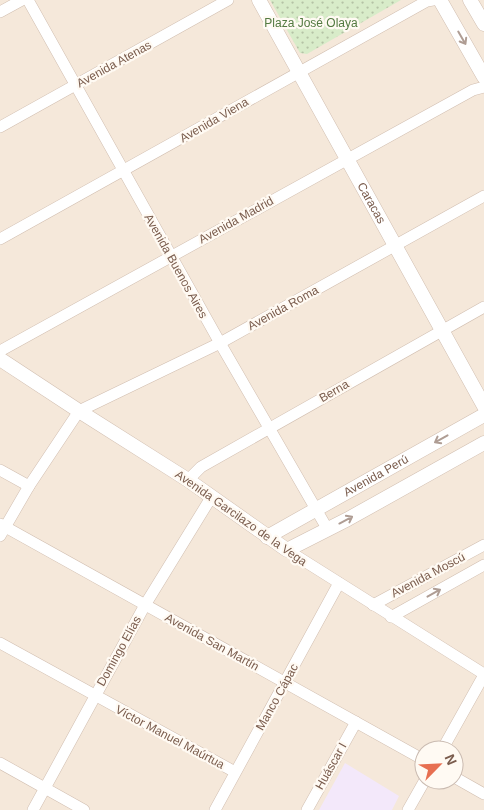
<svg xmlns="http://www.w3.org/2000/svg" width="484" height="810" viewBox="0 0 484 810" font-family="Arial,sans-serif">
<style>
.residential{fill:#f5e8da;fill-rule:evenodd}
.education{fill:#f3e8fa}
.green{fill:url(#green-dots)}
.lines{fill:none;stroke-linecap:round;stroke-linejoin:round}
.minor-casing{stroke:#d1beb0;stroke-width:12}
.tertiary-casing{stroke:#d1beb0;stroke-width:15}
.minor{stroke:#fff;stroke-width:11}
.tertiary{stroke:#fff;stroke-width:14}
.oneway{stroke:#af9d94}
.labels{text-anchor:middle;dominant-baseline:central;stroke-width:4.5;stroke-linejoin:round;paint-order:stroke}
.park-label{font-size:12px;fill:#537a41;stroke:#fffaf3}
.street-label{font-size:12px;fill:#7a5c4d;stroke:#fffaf3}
</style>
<defs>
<pattern id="green-dots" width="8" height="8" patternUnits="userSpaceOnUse" patternTransform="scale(1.25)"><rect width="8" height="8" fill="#d8ecc9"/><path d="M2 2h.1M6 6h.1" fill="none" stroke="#b4c2a5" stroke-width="1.8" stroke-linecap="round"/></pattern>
</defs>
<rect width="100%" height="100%" fill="#fdf6ec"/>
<path class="residential" d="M0 0H484V810H0ZM424 750H454V780H424Z"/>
<polygon class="education" points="345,763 399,796 392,810 319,810"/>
<polygon class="green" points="270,0 401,0 307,54 300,53"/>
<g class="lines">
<g class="minor-casing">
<g id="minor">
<polyline points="28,0 220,343 328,530"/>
<polyline points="0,12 22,0"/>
<polyline points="0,127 228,0"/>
<polyline points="0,239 427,1 433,0"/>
<polyline points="0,351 473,90 484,87"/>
<polyline points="0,470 29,486"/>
<polyline points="188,480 201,467 484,307"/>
<polyline points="0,524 424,760"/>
<polyline points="0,536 29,486 79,411 220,343 484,196"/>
<polyline points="287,550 484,674"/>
<polyline points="373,605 484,545"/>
<polyline points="391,617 484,565"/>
<polyline points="0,643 235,772"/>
<polyline points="442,750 484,675"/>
<polyline points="0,763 84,810"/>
<polyline points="454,777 484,794"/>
<polyline points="33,810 145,605 212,496"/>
<polyline points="215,810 339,583"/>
<polyline points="307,810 356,722"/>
<polyline points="408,810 425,780"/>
</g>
</g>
<g class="tertiary-casing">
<g id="tertiary">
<path id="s1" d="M259 0 484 406"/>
<polyline points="440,0 484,77"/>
<polyline points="470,0 484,24"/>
<polyline points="0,359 79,411 188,480 287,550 348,519 484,443"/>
<path id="s2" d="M267 537 484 415"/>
</g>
</g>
<use href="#minor" class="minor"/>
<use href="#tertiary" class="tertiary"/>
</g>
<defs><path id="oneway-shaft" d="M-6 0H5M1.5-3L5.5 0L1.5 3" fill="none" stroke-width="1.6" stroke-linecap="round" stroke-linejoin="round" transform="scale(1.25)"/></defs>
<g class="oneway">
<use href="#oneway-shaft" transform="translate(462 38) rotate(60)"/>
<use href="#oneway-shaft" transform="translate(441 439) rotate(151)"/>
<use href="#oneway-shaft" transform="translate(346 520) rotate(-28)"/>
<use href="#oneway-shaft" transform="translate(434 593) rotate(-29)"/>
</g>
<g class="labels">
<g class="park-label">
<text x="311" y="23">Plaza José Olaya</text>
</g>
<g class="street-label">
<text transform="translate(114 64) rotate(-29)">Avenida Atenas</text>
<text transform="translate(214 120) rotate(-30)">Avenida Viena</text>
<text stroke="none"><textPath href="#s1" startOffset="232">Caracas</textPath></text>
<text transform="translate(236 220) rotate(-29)">Avenida Madrid</text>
<text transform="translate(176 266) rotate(61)">Avenida Buenos Aires</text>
<text transform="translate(283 308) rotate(-29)">Avenida Roma</text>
<text transform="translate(334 391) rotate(-30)">Berna</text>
<text stroke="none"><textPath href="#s2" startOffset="125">Avenida Perú</textPath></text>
<text transform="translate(241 518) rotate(35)">Avenida Garcilazo de la Vega</text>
<text transform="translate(428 575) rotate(-28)">Avenida Moscú</text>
<text transform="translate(212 642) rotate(29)">Avenida San Martín</text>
<text transform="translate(119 651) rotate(-61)">Domingo Elías</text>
<text transform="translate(277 697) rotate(-61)">Manco Cápac</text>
<text transform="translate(170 737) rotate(28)">Víctor Manuel Maúrtua</text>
<text transform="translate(331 766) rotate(-61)">Huáscar I</text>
</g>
</g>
<g transform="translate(439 765) rotate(66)"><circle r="24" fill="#fffaf3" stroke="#cabbb1"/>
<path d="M0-4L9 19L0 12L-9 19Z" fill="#e76f51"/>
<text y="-8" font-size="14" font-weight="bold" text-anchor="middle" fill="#7a5c4d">N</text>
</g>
</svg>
